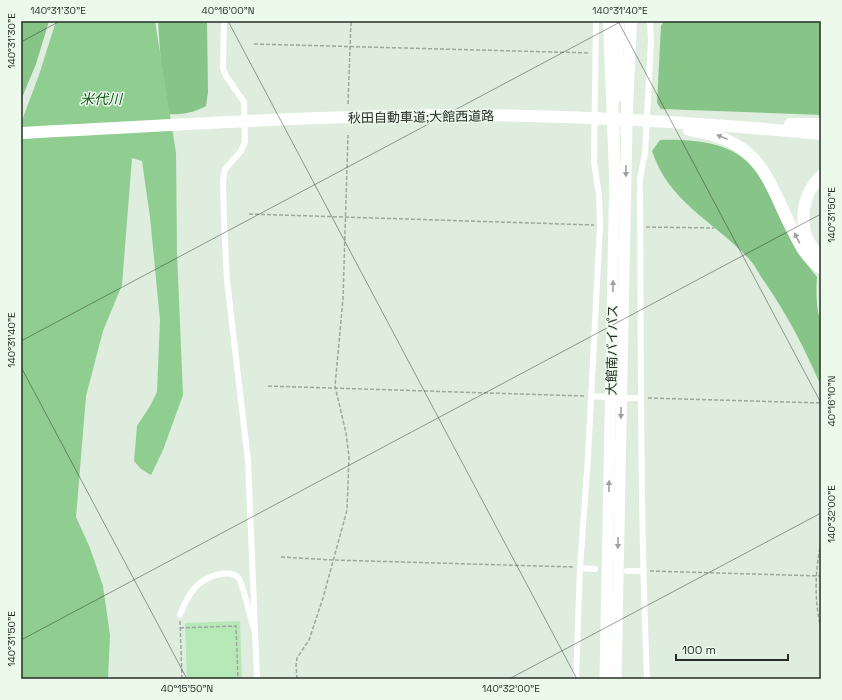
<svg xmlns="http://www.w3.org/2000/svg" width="842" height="700" viewBox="0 0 842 700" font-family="'Space Grotesk','Noto Sans JP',sans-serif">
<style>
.green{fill:#b7e8b7}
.forest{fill:#86c487}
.water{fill:#8fcd90}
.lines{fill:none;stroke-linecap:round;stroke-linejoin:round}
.path{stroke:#9da89d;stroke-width:1.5;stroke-dasharray:4 2;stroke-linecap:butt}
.minor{stroke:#fff;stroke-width:6}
.trunk{stroke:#fff;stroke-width:11}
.motorway{stroke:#fff;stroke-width:12}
.oneway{fill:#9ea09e}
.ticks{fill:none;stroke:#272c27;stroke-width:1;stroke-opacity:0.45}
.labels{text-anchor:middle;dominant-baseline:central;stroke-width:3;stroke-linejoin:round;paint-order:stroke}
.street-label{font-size:13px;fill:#272c27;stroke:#ebfaeb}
.water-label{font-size:14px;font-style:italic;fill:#19581f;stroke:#ebfaeb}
.neatline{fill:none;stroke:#272c27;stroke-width:1.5}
.ticks-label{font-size:10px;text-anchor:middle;fill:#272c27}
</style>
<rect width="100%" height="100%" fill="#deedde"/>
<polygon class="green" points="240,621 242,679 187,679 185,623"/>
<g class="forest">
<polygon points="21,21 49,21 36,64 21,100"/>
<path d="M158 21H207L208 92 206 106C193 113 181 115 167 114L163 95Z"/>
<polygon points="664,21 821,21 821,115 661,109 657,103 661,26"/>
<path d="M660 140C685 139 720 141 740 156 763 172 770 199 782 223 792 242 803 260 817 277 816 288 816 312 821 321V386C805 349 787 314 764 281 759 274 755 265 749 259 714 221 669 203 652 151Z"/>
</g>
<polygon class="water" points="56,21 155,21 176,153 177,252 183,395 163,450 151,475 141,469 134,461 137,426 150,406 157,392 160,320 150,217 142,161 132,158 122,285 103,331 86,396 76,517 90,548 103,586 110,635 108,679 21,679 21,123 39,75"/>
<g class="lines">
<g class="path">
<polyline points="254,44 590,53"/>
<polyline points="348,104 351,21"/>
<polyline points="249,214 594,225"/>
<polyline points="646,227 714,228"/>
<polyline points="268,386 584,396"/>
<polyline points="648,398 821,403"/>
<path d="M821 542C815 571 814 600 821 629"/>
<polyline points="281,557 333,560 574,567"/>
<polyline points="650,571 821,576"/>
<polyline points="180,621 182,679"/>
<polyline points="180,628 236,626 238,679"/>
<polyline points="297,679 296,666 297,658 309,640 323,598 347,510 349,457 346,433 335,386 343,299 348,135"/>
</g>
<g class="minor">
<polyline points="224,21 223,68 226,76 244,102 245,142 241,151 225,169 223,181 224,222 227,280 248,461 257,679"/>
<polyline points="591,396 605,397"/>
<polyline points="628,398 640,398"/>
<polyline points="580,568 595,569"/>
<polyline points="627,571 643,571"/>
<path d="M180 615C188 594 197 579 220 574 225 573 234 573 238 577 243 582 251 622 255 632"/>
<polyline points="576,679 580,568 588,457 600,225 599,195 594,162 596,21"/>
<path d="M647 679C640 512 641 346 640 179L645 153 651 41 650 21"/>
</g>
<g class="trunk">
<polyline points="617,97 619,21"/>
<polyline points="605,679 615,166"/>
<polyline points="616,679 627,124"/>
</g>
<g class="motorway">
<polyline points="609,21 615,175"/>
<polyline points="790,124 821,124"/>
<path d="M689 130C759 140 765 173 792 229 799 244 807 259 821 268"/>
<polyline points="626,132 631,21"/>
<path d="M21 133C172 125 324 115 475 115 591 116 706 123 821 134"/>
<path d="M821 176C799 198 796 235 821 257"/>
</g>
</g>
<defs><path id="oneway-solid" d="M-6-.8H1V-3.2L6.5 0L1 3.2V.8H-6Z"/></defs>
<g class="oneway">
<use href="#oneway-solid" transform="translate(722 137) rotate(-158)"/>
<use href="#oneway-solid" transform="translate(626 171) rotate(91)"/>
<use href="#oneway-solid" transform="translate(797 238) rotate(-118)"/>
<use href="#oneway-solid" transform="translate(613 286) rotate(-89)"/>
<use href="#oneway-solid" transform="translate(621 413) rotate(91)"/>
<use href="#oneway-solid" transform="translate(609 486) rotate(-89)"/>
<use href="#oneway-solid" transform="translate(618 543) rotate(91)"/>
</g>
<path class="ticks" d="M228 21 577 679M618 21 821 403M21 42 60 21M21 341 622 21M21 367 187 679M21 640 821 214M509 679 821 513"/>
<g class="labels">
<g class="street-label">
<text transform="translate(421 117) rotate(-1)">秋田自動車道;大館西道路</text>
<text transform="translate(612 350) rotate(-89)">大館南バイパス</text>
</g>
<g class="water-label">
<text x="101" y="99">米代川</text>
</g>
</g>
<rect width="842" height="700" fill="none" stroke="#ebfaeb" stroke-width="44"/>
<path d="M676 654v6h112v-6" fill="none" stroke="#272c27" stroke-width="2"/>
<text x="682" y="654" font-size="12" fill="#272c27" stroke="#ebfaeb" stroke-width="3" paint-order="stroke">100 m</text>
<rect x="22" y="22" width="798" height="656" class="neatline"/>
<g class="ticks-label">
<text x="58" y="14">140°31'30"E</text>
<text x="228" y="14">40°16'00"N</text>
<text x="620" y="14">140°31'40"E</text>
<text transform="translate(11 41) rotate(-90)" y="4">140°31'30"E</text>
<text transform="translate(831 215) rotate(-90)" y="4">140°31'50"E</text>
<text transform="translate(11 340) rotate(-90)" y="4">140°31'40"E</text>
<text transform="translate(831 401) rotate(-90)" y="4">40°16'10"N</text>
<text transform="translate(831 514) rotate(-90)" y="4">140°32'00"E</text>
<text transform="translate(11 639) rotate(-90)" y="4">140°31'50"E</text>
<text x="187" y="692">40°15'50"N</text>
<text x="511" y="692">140°32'00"E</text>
</g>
</svg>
